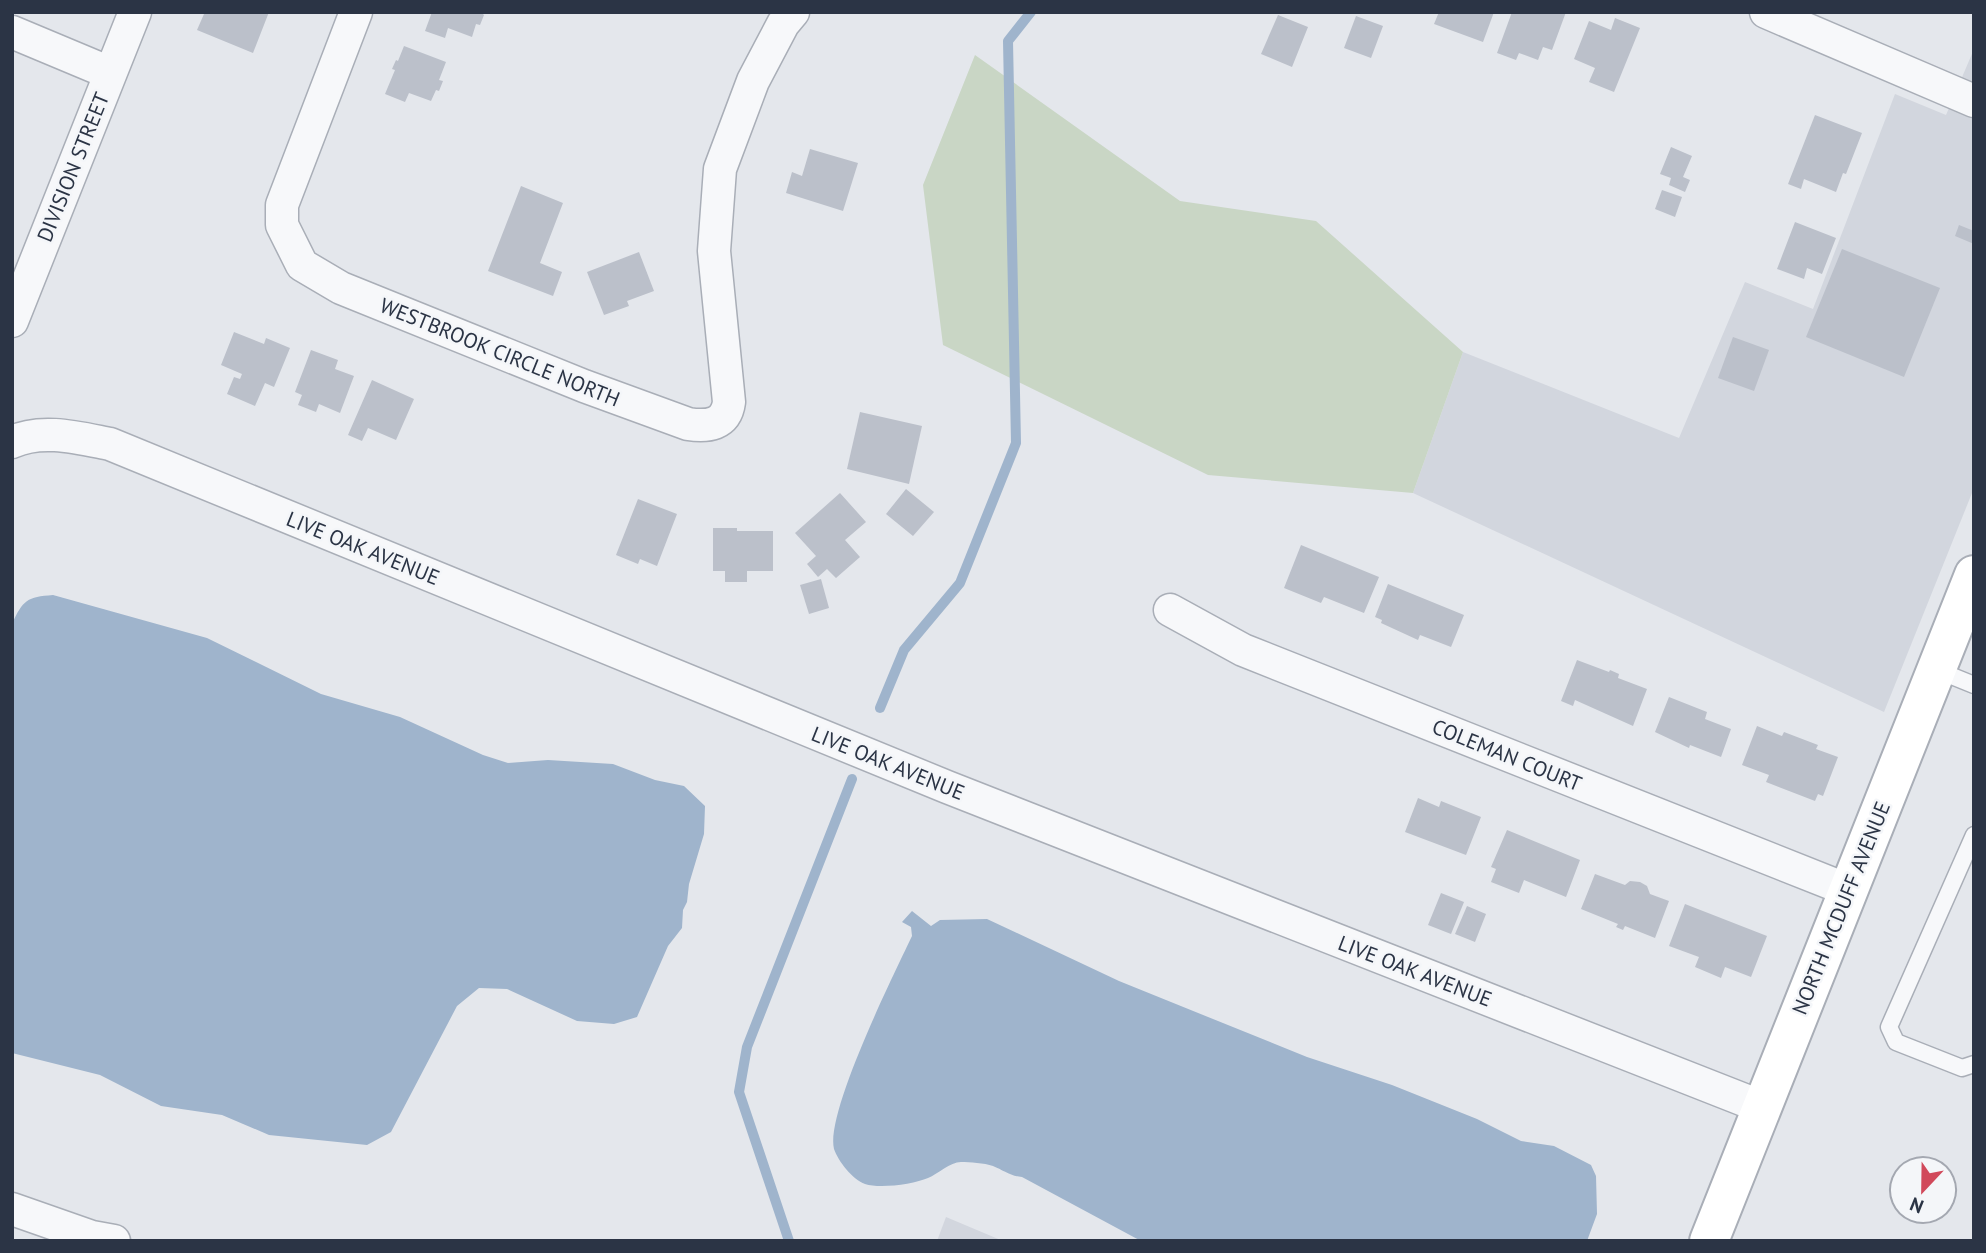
<svg xmlns="http://www.w3.org/2000/svg" width="1986" height="1253" viewBox="0 0 1986 1253" font-family="'PT Sans',sans-serif">
<style>
.built{fill:#d2d6de}
.green{fill:#c9d6c5}
.water{fill:#9fb4cc}
.lines{fill:none;stroke-linecap:round;stroke-linejoin:round}
.stream{stroke:#9fb4cc;stroke-width:10}
.building{fill:#bbc0ca}
.lane-casing{stroke:#a9aeb7;stroke-width:19}
.street-casing{stroke:#a9aeb7;stroke-width:35}
.secondary-casing{stroke:#a9aeb7;stroke-width:42}
.lane{stroke:#f7f8fa;stroke-width:16}
.street{stroke:#f7f8fa;stroke-width:32}
.secondary{stroke:#fff;stroke-width:38}
.labels{text-anchor:middle;dominant-baseline:central;stroke-width:5;stroke-linejoin:round;paint-order:stroke}
.street-label{font-size:21px;fill:#2b3445;stroke:#f4f6f9}
</style>
<rect width="100%" height="100%" fill="#e4e7ec"/>
<g class="built">
<polygon points="1974,49 1974,488 1884,712 1413,493 1463,352 1679,438 1745,282 1813,309 1895,94 1946,115"/>
<polygon points="946,1217 1003,1241 937,1241"/>
</g>
<polygon class="green" points="975,55 1180,201 1316,221 1463,352 1413,493 1208,475 943,345 923,185"/>
<g class="water">
<path d="M53 595 207 638 321 694 400 717 483 755 508 763 548 760 613 764 655 780 684 786 705 806 704 834 689 884 687 902 683 910 682 928 668 946 637 1017 614 1024 577 1021 507 989 479 988 457 1006 391 1132 367 1145 269 1135 222 1115 161 1106 100 1075 12 1053V624C23 600 27 597 53 595Z"/>
<path d="M912 911 931 926 940 920 987 919 1119 981 1307 1057 1392 1085 1477 1119 1521 1141 1554 1146 1591 1165 1596 1176 1597 1214 1587 1241H1141L1022 1177C1010 1176 1003 1170 993 1166 984 1163 970 1162 961 1162 950 1162 938 1174 928 1178 914 1184 880 1189 865 1184 853 1180 838 1161 834 1149 825 1113 894 974 912 936L911 927 902 922Z"/>
</g>
<g class="lines">
<g class="stream">
<polyline points="880,708 904,650 960,583 1016,443 1008,41 1031,12"/>
<polyline points="789,1241 739,1092 747,1047 852,779"/>
</g>
</g>
<g class="building">
<polygon points="199,12 269,12 253,53 197,30 204,14"/>
<polygon points="432,12 481,12 484,15 480,25 476,24 472,37 448,28 445,38 425,31"/>
<polygon points="1439,12 1494,12 1483,42 1434,24"/>
<polygon points="1512,12 1566,12 1552,50 1543,47 1538,60 1519,53 1516,60 1497,53"/>
<polygon points="1278,15 1308,27 1292,67 1261,54"/>
<polygon points="1356,16 1383,26 1371,58 1344,48"/>
<polygon points="1615,18 1640,28 1614,92 1589,82 1595,68 1574,59 1589,21 1611,30"/>
<polygon points="404,46 446,62 439,80 443,81 439,91 436,90 431,101 409,93 405,102 385,94 395,70 392,69 396,60 398,61"/>
<polygon points="1815,115 1862,133 1846,174 1843,173 1836,192 1804,179 1801,189 1788,184"/>
<polygon points="1671,147 1692,156 1683,177 1690,180 1685,192 1669,185 1671,178 1660,174"/>
<polygon points="810,149 858,163 843,211 786,193 792,172 802,176"/>
<polygon points="521,186 563,203 540,263 562,272 553,296 488,271"/>
<polygon points="1662,190 1682,197 1675,217 1655,209"/>
<polygon points="1795,222 1836,238 1822,274 1807,268 1804,279 1777,269"/>
<polygon points="1959,225 1974,231 1974,244 1955,236"/>
<polygon points="1842,249 1940,288 1904,377 1806,337"/>
<polygon points="639,252 654,291 627,301 629,306 604,315 587,272"/>
<polygon points="234,332 264,344 266,338 290,348 274,387 265,383 255,406 227,394 234,377 240,379 242,374 221,365"/>
<polygon points="1733,337 1769,350 1754,391 1718,378"/>
<polygon points="311,350 338,360 335,369 354,376 340,413 319,404 316,412 298,405 302,395 295,392"/>
<polygon points="372,380 414,399 396,440 368,428 362,441 348,435"/>
<polygon points="860,412 922,426 909,484 847,469"/>
<polygon points="906,489 934,512 913,536 886,514"/>
<polygon points="840,493 866,522 845,540 860,557 836,578 827,569 818,577 807,564 816,556 795,533"/>
<polygon points="638,499 677,514 657,566 640,559 638,564 616,555"/>
<polygon points="713,528 737,528 737,531 773,531 773,571 747,571 747,582 725,582 725,571 713,571"/>
<polygon points="1301,545 1379,577 1364,613 1324,597 1321,603 1284,588"/>
<polygon points="821,579 829,608 809,614 800,585"/>
<polygon points="1388,584 1464,615 1451,647 1420,635 1418,640 1381,623 1382,620 1375,617"/>
<polygon points="1577,660 1609,672 1610,670 1619,674 1618,678 1647,689 1633,726 1575,700 1573,706 1561,701"/>
<polygon points="1669,697 1707,712 1705,719 1731,729 1721,757 1690,745 1689,748 1655,732"/>
<polygon points="1757,726 1782,736 1784,732 1818,745 1816,749 1838,757 1823,796 1818,794 1815,801 1766,782 1769,775 1742,765"/>
<polygon points="1418,798 1439,807 1441,801 1481,817 1466,855 1405,832"/>
<polygon points="1507,830 1580,860 1566,897 1524,880 1519,893 1491,882 1496,869 1491,867"/>
<polygon points="1595,874 1625,885 1630,881 1640,882 1647,886 1650,894 1669,901 1655,938 1625,926 1623,930 1616,927 1618,924 1581,909"/>
<polygon points="1441,893 1464,902 1451,934 1428,925"/>
<polygon points="1685,904 1767,936 1751,977 1725,967 1721,978 1695,967 1699,957 1669,946"/>
<polygon points="1467,906 1486,914 1475,942 1455,934"/>
</g>
<g class="lines">
<g class="lane-casing">
<g id="lane">
<polyline points="1937,670 1974,685"/>
<polyline points="1974,835 1889,1027 1896,1042 1962,1068 1974,1064"/>
</g>
</g>
<g class="street-casing">
<g id="street">
<path d="M356 12 282 205V225L302 265 341 288 584 386 688 424C708 427 726 425 729 402L714 251 720 169 753 81 783 24 793 12"/>
<polyline points="1766,12 1974,101"/>
<polyline points="12,32 110,73"/>
<polyline points="12,321 135,12"/>
<path d="M12 442C42 428 79 438 110 444L947 787 1762 1107"/>
<polyline points="1170,610 1243,650 1848,890"/>
<polyline points="12,1209 92,1237 114,1241"/>
</g>
</g>
<g class="secondary-casing">
<polyline id="secondary" points="1709,1241 1974,575"/>
</g>
<use href="#lane" class="lane"/>
<use href="#street" class="street"/>
<use href="#secondary" class="secondary"/>
</g>
<g class="labels">
<g class="street-label">
<text transform="translate(73 167) rotate(-68)">DIVISION STREET</text>
<text transform="translate(500 352) rotate(22)">WESTBROOK CIRCLE NORTH</text>
<text transform="translate(363 548) rotate(22)">LIVE OAK AVENUE</text>
<text transform="translate(1507 755) rotate(22)">COLEMAN COURT</text>
<text transform="translate(888 763) rotate(22)">LIVE OAK AVENUE</text>
<text transform="translate(1841 908) rotate(-68)">NORTH MCDUFF AVENUE</text>
<text transform="translate(1415 971) rotate(21)">LIVE OAK AVENUE</text>
</g>
</g>
<rect width="1986" height="1253" fill="none" stroke="#2b3445" stroke-width="28"/>
<g transform="translate(1923 1190) rotate(202)"><circle r="33" fill="#f4f6f9" stroke="#a4a8b1" stroke-width="2"/>
<path d="M0-5L12 26L0 18L-12 26Z" fill="#d1495b"/>
<text y="-10" font-size="19" font-weight="bold" text-anchor="middle" fill="#2b3445">N</text>
</g>
</svg>
